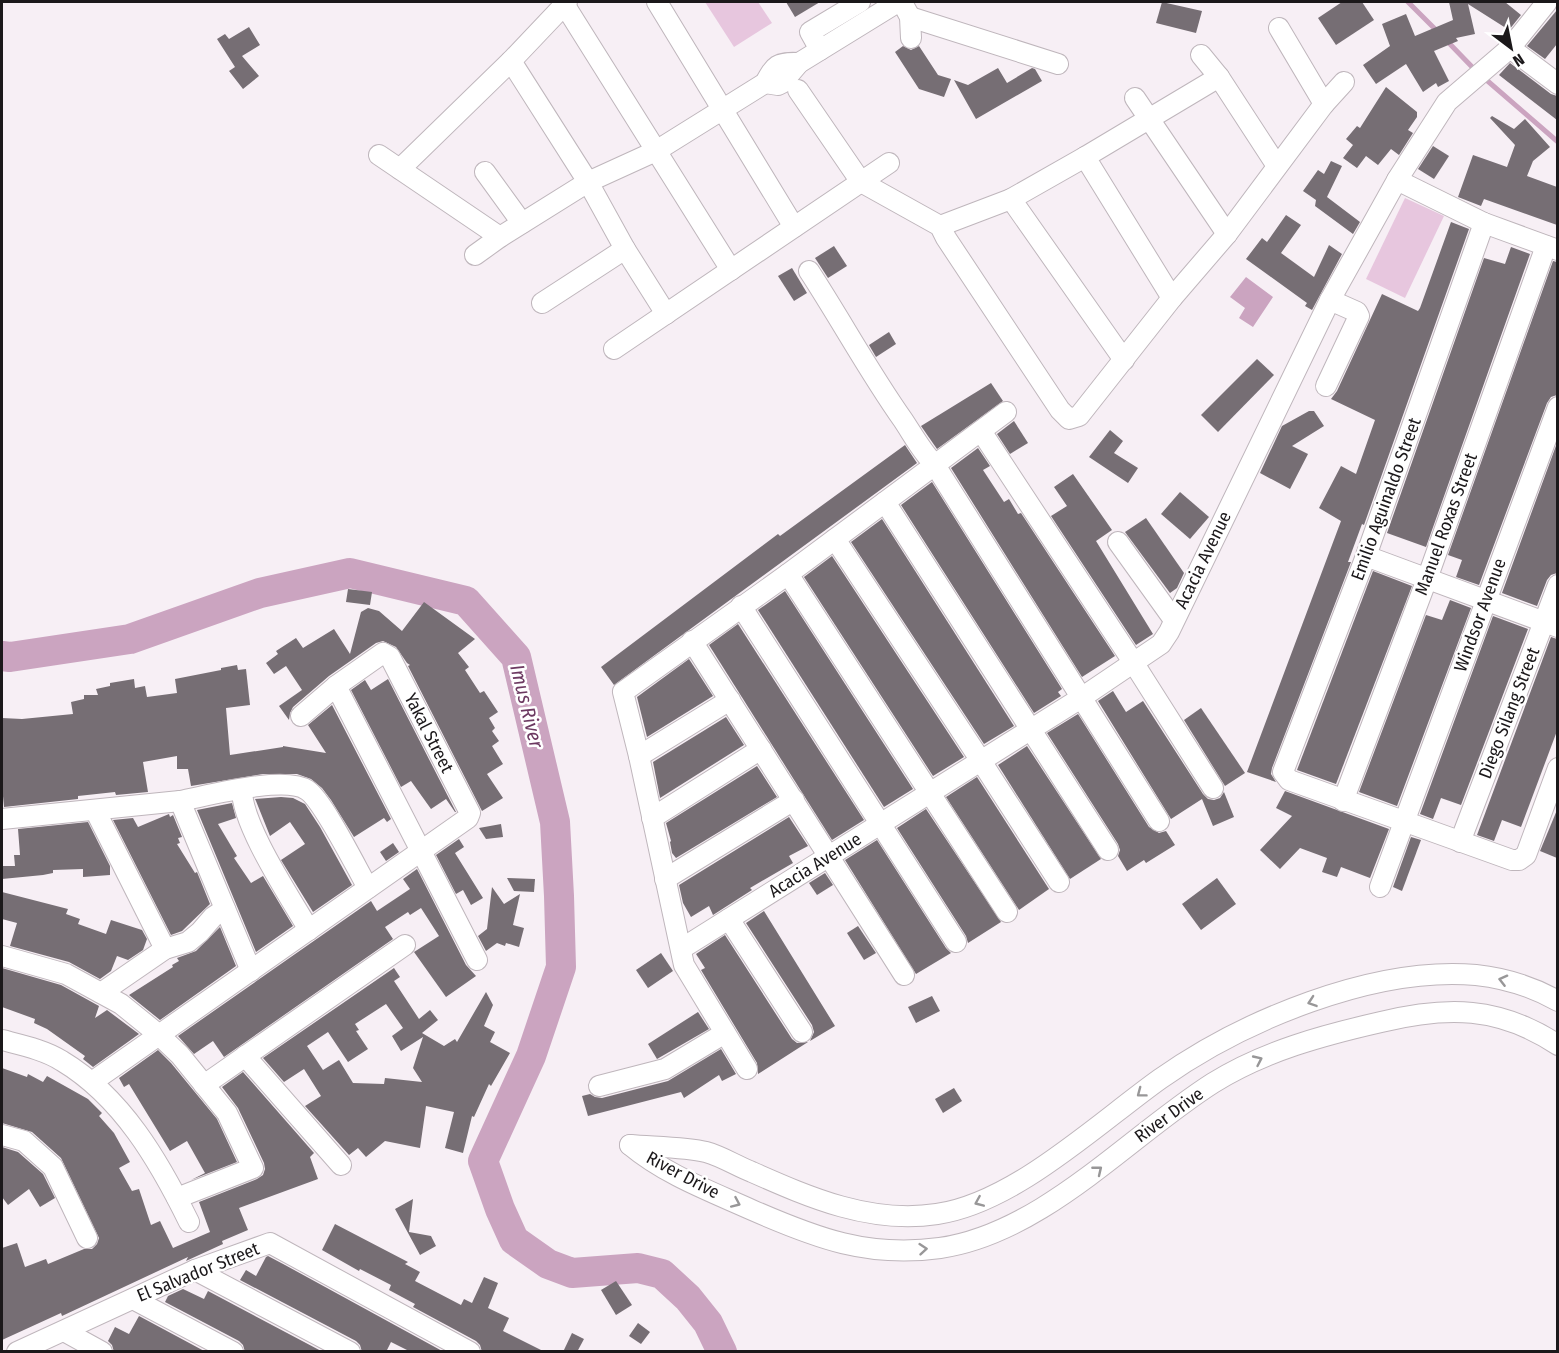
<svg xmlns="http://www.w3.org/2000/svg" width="1559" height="1353" viewBox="0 0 1559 1353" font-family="'Fira Sans Condensed',sans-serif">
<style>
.green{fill:#e7c6de}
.water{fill:#cba4c0}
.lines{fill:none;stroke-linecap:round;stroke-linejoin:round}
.stream{stroke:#cba4c0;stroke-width:5}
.river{stroke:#cba4c0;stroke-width:30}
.building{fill:#766e74;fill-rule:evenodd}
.minor-casing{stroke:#bfb6bc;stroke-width:22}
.minor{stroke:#fff;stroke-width:20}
.oneway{stroke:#989798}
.labels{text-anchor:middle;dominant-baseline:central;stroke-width:5;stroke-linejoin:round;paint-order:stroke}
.street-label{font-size:18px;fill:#1b181a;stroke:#fff}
.water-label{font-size:20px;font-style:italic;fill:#6c3961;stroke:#fff}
</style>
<rect width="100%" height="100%" fill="#f7eff5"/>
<g class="green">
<polygon points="705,2 758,2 772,23 734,47"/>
<polygon points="1405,198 1444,216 1405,298 1366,279"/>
</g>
<polygon class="water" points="1246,277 1273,297 1253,327 1239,318 1245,308 1230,297"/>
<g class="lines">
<g class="stream">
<polyline points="1408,2 1438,32"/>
<polyline points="1447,41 1476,71"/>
<polyline points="1483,77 1558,142"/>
</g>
<polyline class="river" points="2,656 10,657 130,639 260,593 350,573 466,601 516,657 555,822 559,896 561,967 531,1056 483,1161 500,1209 514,1240 548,1264 572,1273 638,1268 662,1274 688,1298 708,1323 722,1352"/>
</g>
<g class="building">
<polygon points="786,2 820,2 795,17"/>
<polygon points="1162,2 1202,11 1196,33 1156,23"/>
<polygon points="1342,2 1362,2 1374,20 1336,45 1318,18"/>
<polygon points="1449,2 1505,2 1521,15 1509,30 1468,4 1475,34 1456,38 1458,41 1434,51 1449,81 1438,87 1436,83 1423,92 1406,64 1376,84 1363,65 1390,46 1382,24 1406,14 1415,36 1453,20"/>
<polygon points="1557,10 1557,44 1545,59 1527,46"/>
<polygon points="249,27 260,45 242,56 259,76 243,89 229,71 235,67 217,39 225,34 229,39"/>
<polygon points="903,46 911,50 919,46 938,75 951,79 944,97 919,89 895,52"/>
<polygon points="1510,63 1551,94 1557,96 1557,120 1499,75"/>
<polygon points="998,68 1007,83 1032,68 1035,69 1042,81 976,119 954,80 968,85"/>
<polygon points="1386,87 1417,112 1417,117 1408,130 1413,133 1399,155 1391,149 1378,165 1366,156 1357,168 1343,158 1353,145 1346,139 1357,126 1360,128"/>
<polygon points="1492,116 1514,129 1525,119 1550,147 1533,161 1527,176 1557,187 1557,225 1484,199 1481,206 1458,197 1473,155 1507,167 1515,145 1490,118"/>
<polygon points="1433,146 1449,156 1434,179 1418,169"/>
<polygon points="1331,161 1342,166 1327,197 1360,222 1353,234 1315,206 1316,200 1303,191 1318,170 1324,174"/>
<polygon points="1286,215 1301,225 1281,253 1314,277 1329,245 1342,254 1312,310 1305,306 1307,303 1246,259 1262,238 1267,242"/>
<polygon points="1451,222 1469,229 1364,525 1362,524 1348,562 1351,562 1272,768 1271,774 1276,782 1247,772 1341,521 1319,508 1341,466 1356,474 1375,420 1331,399 1337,391 1382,294 1418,311 1420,308"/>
<polygon points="834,246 847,266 828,278 815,258"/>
<polygon points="1511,247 1530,254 1426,547 1387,533 1484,258 1505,264"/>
<polygon points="1553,261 1557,262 1557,395 1551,397 1547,403 1479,585 1456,577 1462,560 1448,555"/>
<polygon points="792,268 807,293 794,301 778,276"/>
<polygon points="889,332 896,344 876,357 869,345"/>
<polygon points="1257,359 1274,375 1218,432 1201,415"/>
<polygon points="991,383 1003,401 937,449 921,426"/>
<polygon points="1309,411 1314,411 1324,426 1292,446 1308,454 1290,489 1260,473 1282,426"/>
<polygon points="1014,421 1028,443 1010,454 997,434"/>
<polygon points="1110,430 1123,441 1114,453 1138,468 1128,483 1089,457"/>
<polygon points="1557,443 1557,573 1551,575 1547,580 1537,606 1502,593"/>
<polygon points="905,445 917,463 614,685 601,667 758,549 778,534 780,536"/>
<polygon points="978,448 990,466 983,470 1004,502 1009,499 1018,514 1021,513 1115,656 1082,677 951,468"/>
<polygon points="1073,474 1112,530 1096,541 1153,634 1136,645 1051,516 1067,506 1054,487"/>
<polygon points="932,482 1062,689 1058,692 1061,696 1034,713 901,505"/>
<polygon points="1180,492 1209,517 1190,539 1161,514"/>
<polygon points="1146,518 1184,573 1177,588 1170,593 1125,532"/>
<polygon points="882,519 1014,726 984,744 851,542"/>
<polygon points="832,556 964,757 933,776 804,577"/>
<polygon points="1373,571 1412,586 1336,784 1297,770"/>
<polygon points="348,589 372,592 370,605 346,602"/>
<polygon points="785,591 913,789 884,807 758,610"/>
<polygon points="1450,600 1471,608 1397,806 1359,792 1426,615 1442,620"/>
<polygon points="424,602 475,639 458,653 469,667 465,670 480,693 484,691 498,712 489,718 495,728 492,731 499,741 492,746 503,764 487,774 503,798 482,811 408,666 410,665 407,663 396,647 383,641 376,643 329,676 293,707 290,713 289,720 279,706 302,690 286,666 274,674 266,663 278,654 276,651 296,638 303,648 334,629 350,654 361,612 368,608 379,611 402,631"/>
<polygon points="1493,616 1528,629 1461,805 1441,798 1433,819 1420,814"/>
<polygon points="738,624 864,820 832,840 709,645"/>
<polygon points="1551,637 1557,639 1557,731 1521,827 1502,820 1494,841 1477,835"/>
<polygon points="689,659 713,696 647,737 637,697"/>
<polygon points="237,665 238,670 246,669 250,705 226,708 230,755 283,747 283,746 326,753 308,725 332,705 391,819 387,822 384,818 354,837 331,800 322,788 311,779 297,774 263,774 191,786 188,769 177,769 177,756 143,762 148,792 116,795 115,792 78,796 78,799 4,807 2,785 2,718 22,719 73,714 71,702 84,699 84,695 98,695 96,689 110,686 110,683 134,679 135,688 145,686 147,697 177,693 175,679 221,670 221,668"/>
<polygon points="388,679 456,812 455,812 446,799 431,809 411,781 401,787 351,690 365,680 371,690"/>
<polygon points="1113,691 1126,712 1143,701 1203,794 1208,799 1214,800 1220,798 1224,792 1234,817 1213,826 1202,799 1171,819 1098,701"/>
<polygon points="1201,708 1245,773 1225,786 1184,720"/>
<polygon points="1078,714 1149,827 1159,833 1166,831 1175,845 1146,863 1144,860 1127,871 1118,856 1120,850 1118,844 1047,733"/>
<polygon points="726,717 744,745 660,798 653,762"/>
<polygon points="1027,746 1101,859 1070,879 998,765"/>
<polygon points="757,766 777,797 676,858 672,853 670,842 671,841 666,823"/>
<polygon points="977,777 1049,889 1019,910 946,797"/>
<polygon points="1285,791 1389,829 1370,878 1341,867 1337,877 1322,872 1327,858 1300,848 1280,869 1260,850 1292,816 1276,808"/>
<polygon points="281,797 293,798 305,804 320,827 352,885 313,912 281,860 305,844 290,822 270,836 256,801 255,799"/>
<polygon points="232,803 236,818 218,824 237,856 234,858 251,883 263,876 293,926 256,952 197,810"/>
<polygon points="926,809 1001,922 968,943 966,936 897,828"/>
<polygon points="1557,810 1557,858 1540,851"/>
<polygon points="169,814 170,817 173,815 182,837 178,838 180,843 177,844 195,873 197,872 210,904 182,931 171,935 113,820 133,818 138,827"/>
<polygon points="789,817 808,846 789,856 793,863 750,888 752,890 713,915 709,906 691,917 683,903 679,885"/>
<polygon points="88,822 110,866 110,875 83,877 83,869 53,870 53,873 43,875 2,879 2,866 15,866 14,855 20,855 18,829"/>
<polygon points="501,824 503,837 486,839 479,828"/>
<polygon points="1411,837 1421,840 1402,891 1393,887"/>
<polygon points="459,839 464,847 455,853 483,898 471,905 463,890 456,894 436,855"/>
<polygon points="877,840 946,948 951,953 916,974 845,860"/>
<polygon points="393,843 399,852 386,861 380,852"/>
<polygon points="417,869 466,965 476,976 446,997 414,952 439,936 421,908 410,915 408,912 385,927 393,939 224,1057 213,1041 194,1054 178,1036 371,901 377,911 410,889 403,879"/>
<polygon points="825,873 833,885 817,895 809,883"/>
<polygon points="507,878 535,879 534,892 514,891"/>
<polygon points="1217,878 1236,904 1201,930 1182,904"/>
<polygon points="492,887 504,904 520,894 513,925 524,928 519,947 506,943 505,946 497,943 486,951 478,936 487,929"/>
<polygon points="2,892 68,909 66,914 80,919 78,924 106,934 111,920 142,930 147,939 143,950 128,960 117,956 111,971 100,979 69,962 10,946 17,923 2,919"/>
<polygon points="764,911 835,1026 810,1041 814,1032 812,1025 746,923"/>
<polygon points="858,926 876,953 864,960 847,933"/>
<polygon points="220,927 236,966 160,1020 129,995 173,967 172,965 179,961 177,958 196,951"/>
<polygon points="725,935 792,1039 797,1043 808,1042 758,1074 757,1063 701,970 705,968 696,954"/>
<polygon points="661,953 673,971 648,988 636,970"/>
<polygon points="2,968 61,985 99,1006 95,1018 107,1010 139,1034 93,1067 83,1059 85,1056 47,1029 34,1023 35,1019 2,1007"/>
<path d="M394 968 400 977 394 981 419 1019 430 1010 438 1020 422 1033 444 1046 455 1039 457 1042 486 992 493 1005 484 1026 495 1032 490 1042 510 1053 491 1086 489 1084 474 1117 472 1116 463 1153 445 1148 454 1112 426 1106 420 1148 385 1141 366 1157 358 1148 349 1155 305 1106 321 1096 304 1069 284 1082 263 1058ZM386 1004 403 1028 392 1036 401 1051 423 1037 413 1068 422 1082 385 1078 384 1084 353 1083 339 1060 323 1070 307 1046 328 1032 348 1062 368 1049 356 1031 359 1030 355 1024Z"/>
<polygon points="932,996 940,1011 916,1023 908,1007"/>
<polygon points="698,1012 709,1029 657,1059 648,1044"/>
<polygon points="721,1049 736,1074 722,1081 719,1075 684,1098 681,1092 588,1116 582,1096 590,1094 595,1097 602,1098 668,1081"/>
<polygon points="158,1050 171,1063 217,1119 237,1162 191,1180 205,1173 187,1141 170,1151 129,1084 124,1087 119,1078"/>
<polygon points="2,1068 27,1077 28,1074 43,1082 47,1076 88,1099 102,1113 99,1116 114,1133 130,1162 119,1168 132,1191 139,1189 151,1225 160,1221 173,1248 210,1232 199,1202 257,1179 263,1175 265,1169 264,1163 238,1108 222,1087 243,1072 314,1153 310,1157 318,1179 239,1208 248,1230 222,1241 223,1244 186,1261 188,1257 62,1316 61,1313 2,1340 2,1248 17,1243 25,1267 46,1259 48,1264 84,1249 92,1249 97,1244 99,1238 61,1158 32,1132 2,1123"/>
<polygon points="954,1088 962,1101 943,1113 935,1099"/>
<polygon points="2,1147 18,1152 43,1174 55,1198 40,1207 29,1189 8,1205 2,1197"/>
<polygon points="413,1199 409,1232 431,1236 436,1246 420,1255 395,1209"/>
<polygon points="335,1224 408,1262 405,1264 420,1272 415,1281 461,1305 464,1299 472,1303 484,1277 498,1283 488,1308 509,1318 503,1331 545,1352 482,1352 480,1345 476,1341 413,1307 415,1304 389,1290 391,1285 360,1269 359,1271 322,1250"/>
<polygon points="268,1256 285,1265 444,1352 411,1352 391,1342 386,1352 362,1352 360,1345 356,1341 240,1280 246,1270 256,1276 266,1257"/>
<polygon points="616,1281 632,1305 616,1315 601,1290"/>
<polygon points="183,1289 204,1299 208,1291 323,1352 245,1352 243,1345 239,1341 165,1302 168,1296"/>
<polygon points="139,1316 206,1352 114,1352 112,1345 108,1341 115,1327 129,1334"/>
<polygon points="638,1323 650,1332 641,1344 629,1336"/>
<polygon points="572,1333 584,1339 577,1352 563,1352"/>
</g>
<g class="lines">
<g class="minor-casing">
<g id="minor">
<polyline points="657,2 794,227"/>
<polyline points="564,4 731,270"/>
<polyline points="904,6 910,17 911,38"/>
<polyline points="910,17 1058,64"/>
<polyline points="1279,28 1324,104"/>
<polyline points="1510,48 1558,84"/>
<polyline points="820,50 810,32 860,2"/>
<polyline points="1201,55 1219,77 1277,166"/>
<polyline points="511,61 588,182 625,249 666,314"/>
<polyline points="765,83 778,85 782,83 799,63 898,2"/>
<polyline points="798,90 861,182 940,226 946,238 1060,410 1069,419 1079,416 1172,298 1227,234 1324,104 1344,82"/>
<polyline points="1135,98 1227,234"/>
<polyline points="379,155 500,237"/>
<polyline points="1085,157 1011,199 1124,360"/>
<polyline points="400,169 511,61 567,2"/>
<polyline points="485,172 522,223"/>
<polyline points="1397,180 1484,223 1558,250"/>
<polyline points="1484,223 1366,556 1283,772 1289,780 1512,860 1519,860 1526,855 1558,768"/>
<polyline points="940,226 1011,199"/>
<path d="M475 255 500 237 588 182 656 151 765 83C775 65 777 62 799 63"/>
<path d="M809 271C841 320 869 372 903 420 913 435 922 452 935 465L1159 821"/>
<polyline points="1172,298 1085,157 1219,77"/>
<polyline points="542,303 625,249"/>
<polyline points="614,349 889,163"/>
<polyline points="1326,386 1359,316 1357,312 1330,300"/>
<polyline points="981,431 1133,662 1213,788"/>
<polyline points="885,502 1108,850"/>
<polyline points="835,539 981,761 1059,882"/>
<polyline points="1118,542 1174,620"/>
<polyline points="1366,556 1558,627"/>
<polyline points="788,574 1007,912"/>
<polyline points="741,606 956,942"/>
<polyline points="692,641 904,975"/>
<polyline points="336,686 477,960"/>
<polyline points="639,756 730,700"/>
<path d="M242 789C241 824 290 897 309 930"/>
<path d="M180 801C207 796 284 775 307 790 323 800 357 869 368 888"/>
<polyline points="1343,801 1427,579 1546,246"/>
<polyline points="95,810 165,949"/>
<polyline points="652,818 761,749"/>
<polyline points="2,819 180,801 251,971"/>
<polyline points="1460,842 1558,585"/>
<polyline points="665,879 794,800"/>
<polyline points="1380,887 1558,407"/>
<polyline points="729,919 802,1032"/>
<polyline points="681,949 1081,698 1161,644 1169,632 1330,300 1397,180 1447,102 1510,48 1547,2"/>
<polyline points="2,956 66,974 121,1004 158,1034 180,1055 227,1113 253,1168 177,1198"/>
<polyline points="101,993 165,949 188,942 200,932 213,917 225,909"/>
<path d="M2 1040C21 1045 45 1050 62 1061 122 1097 159 1161 189 1222"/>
<polyline points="245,1056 341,1165"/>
<polyline points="747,1069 684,965 639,756 623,692 788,574 1006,412"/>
<polyline points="92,1082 468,818 470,813 390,657 383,653 336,686 301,716"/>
<polyline points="204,1085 405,945"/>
<polyline points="599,1086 665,1069 725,1033"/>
<polyline points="2,1135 24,1141 53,1167 87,1238"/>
<path d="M630 1145C666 1175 710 1191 752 1210 816 1238 868 1258 940 1248 1043 1233 1128 1137 1213 1083 1264 1051 1324 1035 1381 1022 1447 1006 1499 1006 1558 1045"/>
<path d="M630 1145C652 1147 686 1147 706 1152 721 1156 737 1166 752 1172 811 1198 870 1224 937 1214 1014 1203 1097 1124 1160 1079 1242 1021 1373 966 1476 975 1504 978 1533 987 1558 1001"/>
<polyline points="195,1270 350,1352"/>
<polyline points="133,1299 233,1352"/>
<polyline points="64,1331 102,1352"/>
<polyline points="17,1352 195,1270 270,1243 470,1352"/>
</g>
</g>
<use href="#minor" class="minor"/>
</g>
<defs><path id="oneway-chevron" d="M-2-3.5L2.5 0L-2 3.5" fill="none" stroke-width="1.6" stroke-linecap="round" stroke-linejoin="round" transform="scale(1.5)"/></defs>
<g class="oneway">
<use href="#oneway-chevron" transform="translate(1503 980) rotate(-166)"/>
<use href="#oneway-chevron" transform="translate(1312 1002) rotate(161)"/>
<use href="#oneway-chevron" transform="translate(1258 1060) rotate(-25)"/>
<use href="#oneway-chevron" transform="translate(1141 1093) rotate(143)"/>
<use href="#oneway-chevron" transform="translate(1098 1170) rotate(-39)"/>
<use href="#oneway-chevron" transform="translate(979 1202) rotate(157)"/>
<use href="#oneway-chevron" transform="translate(736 1203) rotate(24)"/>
<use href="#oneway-chevron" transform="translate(923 1249) rotate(-5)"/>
</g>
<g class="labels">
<g class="street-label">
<text transform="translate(1386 499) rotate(-70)">Emilio Aguinaldo Street</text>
<text transform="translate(1446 524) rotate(-70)">Manuel Roxas Street</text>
<text transform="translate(1203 560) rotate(-64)">Acacia Avenue</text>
<text transform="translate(1480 615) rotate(-70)">Windsor Avenue</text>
<text transform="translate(1509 713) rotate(-69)">Diego Silang Street</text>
<text transform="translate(429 733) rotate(63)">Yakal Street</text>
<text transform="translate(815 865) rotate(-32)">Acacia Avenue</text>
<text transform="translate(1169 1115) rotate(-36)">River Drive</text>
<text transform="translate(683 1175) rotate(28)">River Drive</text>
<text transform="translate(198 1272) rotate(-22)">El Salvador Street</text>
</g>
<g class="water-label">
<text transform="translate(527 706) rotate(76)">Imus River</text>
</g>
</g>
<rect width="1559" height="1353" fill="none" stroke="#1b181a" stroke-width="6"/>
<g transform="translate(1511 48) rotate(148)" stroke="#ffffff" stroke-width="4.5" paint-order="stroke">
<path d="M0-4.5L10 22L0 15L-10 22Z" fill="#1b181a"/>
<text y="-9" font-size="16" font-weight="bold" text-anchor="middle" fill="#1b181a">N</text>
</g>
</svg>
